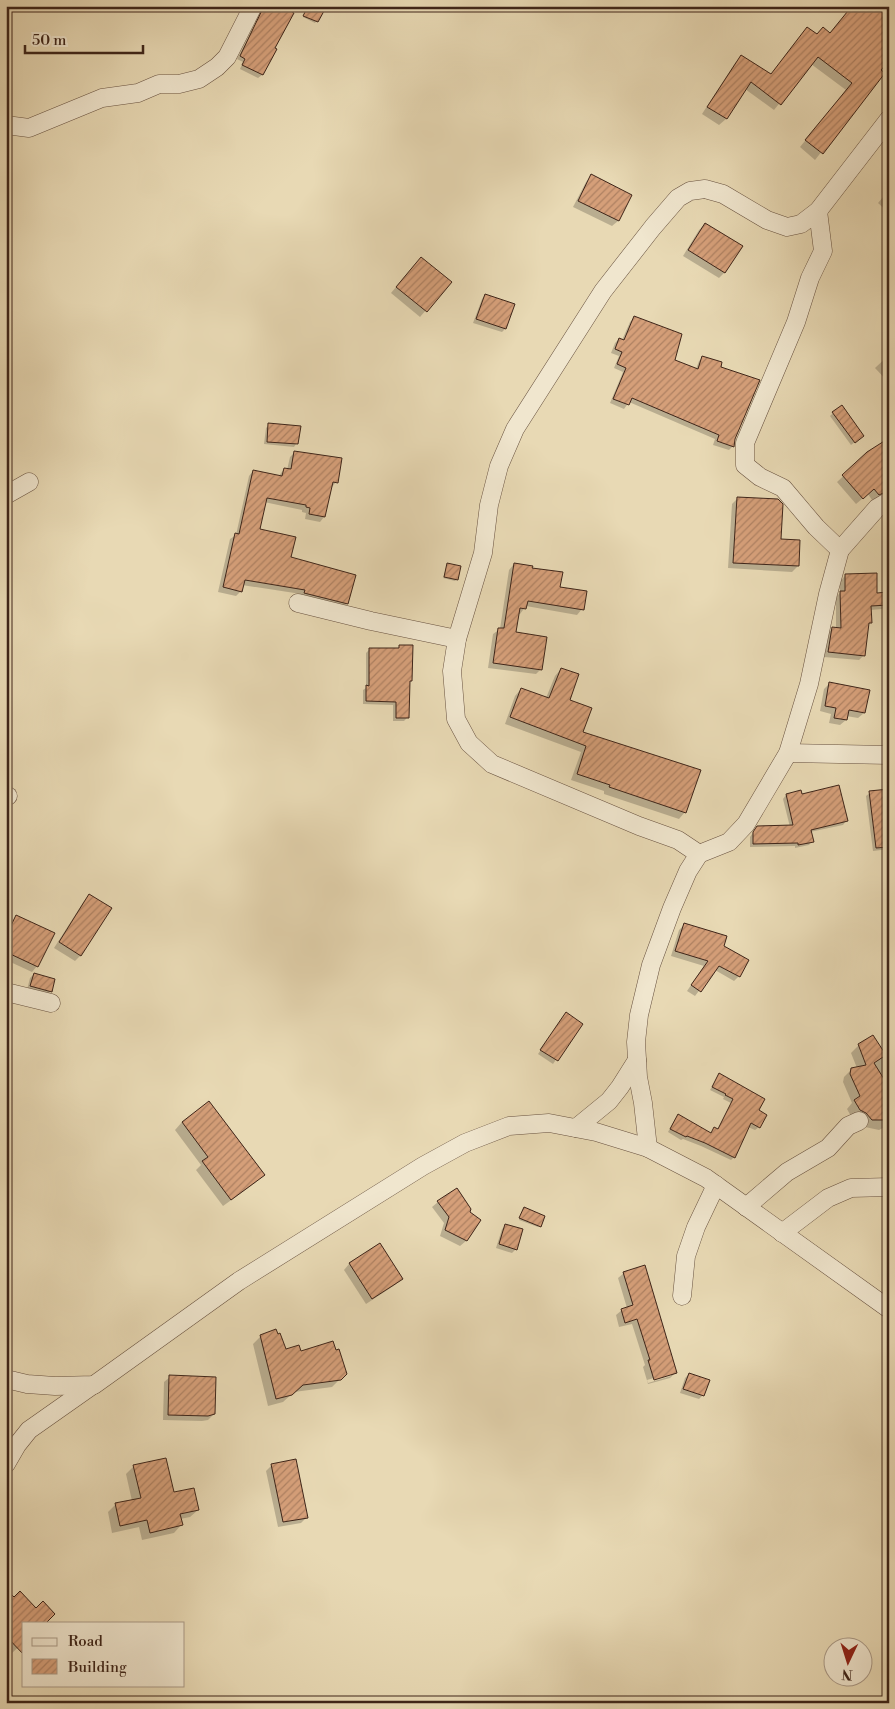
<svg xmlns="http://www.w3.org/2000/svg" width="895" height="1709" viewBox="0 0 895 1709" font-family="'Libre Bodoni',serif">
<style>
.shadow{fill:#0003;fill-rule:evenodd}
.building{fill:url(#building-hatch);stroke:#3e2519}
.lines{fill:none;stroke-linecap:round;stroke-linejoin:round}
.minor-casing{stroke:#685240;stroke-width:19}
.minor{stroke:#f0e6ce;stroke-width:18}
</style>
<defs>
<pattern id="building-hatch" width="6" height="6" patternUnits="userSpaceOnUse" patternTransform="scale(1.25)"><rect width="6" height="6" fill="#d59f79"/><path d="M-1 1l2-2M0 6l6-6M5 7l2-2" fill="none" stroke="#ae8162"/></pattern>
</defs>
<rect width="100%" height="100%" fill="#e8d9b4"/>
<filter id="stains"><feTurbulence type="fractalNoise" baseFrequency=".004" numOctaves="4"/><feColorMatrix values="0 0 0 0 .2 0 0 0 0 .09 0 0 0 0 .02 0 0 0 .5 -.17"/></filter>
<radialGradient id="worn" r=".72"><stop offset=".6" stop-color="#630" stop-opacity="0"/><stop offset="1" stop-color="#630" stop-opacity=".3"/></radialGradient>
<g class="shadow">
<polygon points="259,6 280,6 274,49 275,49 262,75 258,78 240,69 243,62 237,59 259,16"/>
<polygon points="309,6 322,11 315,23 303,17"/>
<polygon points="830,34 883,74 815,160 800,147 846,90 811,64 774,110 745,89 726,119 719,125 702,114 735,63 741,57 771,75 816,35"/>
<polygon points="591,176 630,195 618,221 612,226 573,207 586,182"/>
<polygon points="889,190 889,213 878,203"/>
<polygon points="705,224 741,247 724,273 719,278 683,256 699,230"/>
<polygon points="415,264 450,282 420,317 391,293"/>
<polygon points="485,295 505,329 502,332 473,323 482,299"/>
<polygon points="634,318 673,361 696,369 699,361 703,357 719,368 734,439 733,446 729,450 713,445 715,439 629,402 624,409 610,403 623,372 614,368 619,356 611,353 615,343 619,339 622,340 630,322"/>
<polygon points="889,355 889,383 875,368"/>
<polygon points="6,412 8,413 6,429"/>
<polygon points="833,413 859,439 851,445 830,416"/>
<polygon points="269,425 296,444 294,447 264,444 266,428"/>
<polygon points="295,452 336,482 332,487 324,517 320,522 305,519 306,513 302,512 302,510 264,502 258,530 347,604 342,608 300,598 301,594 242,585 241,591 236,596 218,592 230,539 236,535 249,476 253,471 279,476 284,469 287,470 290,457"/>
<polygon points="868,453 889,487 889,494 872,500 868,494 856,504 837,482"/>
<polygon points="738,498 780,540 798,566 792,572 728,568 732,504"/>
<polygon points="514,564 531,569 559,588 582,609 577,615 526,606 520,614 518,614 515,634 541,669 536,674 488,668 493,634 500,629 509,570"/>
<polygon points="447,565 457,579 455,581 443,578"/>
<polygon points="845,576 876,594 887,604 882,609 870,610 870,623 867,626 864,655 859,660 824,657 827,634 832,629 836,629 836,597 840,593 840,581"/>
<polygon points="400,646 411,680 408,683 408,717 404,721 393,721 393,705 363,704 363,690 366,688 366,653 370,649 397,650"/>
<polygon points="561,669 569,700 581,733 685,812 679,819 604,794 604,791 571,780 581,752 505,724 515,696 521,689 546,698 555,676"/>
<polygon points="829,684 864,713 858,718 846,716 846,720 840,725 829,723 831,714 820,711 824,689"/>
<polygon points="889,790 889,849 873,851 866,796 870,793"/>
<polygon points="786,795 801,795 846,821 843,825 810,832 812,841 809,845 795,848 795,846 750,847 750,837 754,831 790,827 783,799"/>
<polygon points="6,815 12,827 6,831"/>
<polygon points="89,896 110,909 80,956 75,961 54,948 84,901"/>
<polygon points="17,916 37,966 32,972 6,960 6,932 11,922"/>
<polygon points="684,925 722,947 739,976 734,981 715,970 695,996 687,991 704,966 671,956 679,930"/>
<polygon points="34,974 51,991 47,995 27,990 30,978"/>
<polygon points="566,1013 581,1024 553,1064 538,1054"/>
<polygon points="873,1037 889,1061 889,1125 879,1130 865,1127 852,1118 847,1109 852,1103 843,1082 844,1077 852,1069 857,1068 851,1053 859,1045"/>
<polygon points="719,1075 758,1111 759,1127 755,1130 748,1127 734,1157 731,1160 701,1146 683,1139 681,1140 668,1132 675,1119 710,1134 715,1129 717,1130 731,1103 723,1099 724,1097 710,1090"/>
<polygon points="182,1122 263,1175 255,1183 223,1206 196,1170 201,1165 175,1130"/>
<polygon points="438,1202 469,1213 479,1220 466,1241 460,1246 440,1236 444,1223 432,1207"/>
<polygon points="523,1210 539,1226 538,1227 519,1220"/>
<polygon points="506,1226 516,1249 512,1253 496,1248 502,1229"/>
<polygon points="379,1245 401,1279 395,1285 366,1304 344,1270 349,1264"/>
<path d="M624 1273 676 1372 670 1378 648 1384 643 1367 645 1365 632 1324 619 1327 616 1315 622 1310 627 1308 618 1278ZM671 1373V1376L648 1383 647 1380Z"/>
<polygon points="261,1336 285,1351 300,1352 346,1373 332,1387 294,1392 283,1402 268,1406 253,1344"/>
<polygon points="689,1374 703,1395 699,1399 680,1393 685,1378"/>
<polygon points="170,1377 214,1414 208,1420 202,1421 163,1420 164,1382"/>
<polygon points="272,1465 307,1517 301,1523 278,1527 266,1471"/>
<polygon points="134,1466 198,1510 190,1517 180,1519 181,1525 174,1533 142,1540 139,1527 112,1533 108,1512 115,1505 132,1501 126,1474"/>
<polygon points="6,1607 36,1610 24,1623 24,1642 12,1653 6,1648"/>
</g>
<g class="building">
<polygon points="264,6 282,6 294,13 275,48 277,49 263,75 242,65 245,59 240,56"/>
<polygon points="308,6 315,6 324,11 318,22 303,16"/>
<polygon points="852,6 889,6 889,61 881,70 885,73 823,154 805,140 852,83 818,57 781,105 751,82 727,119 707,107 741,55 771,74 807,27 817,34 823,27 830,33"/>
<polygon points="591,174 632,195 619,221 578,201"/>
<polygon points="705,223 743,246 725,273 688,250"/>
<polygon points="421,257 452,282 427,312 396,287"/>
<polygon points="485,294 515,304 506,329 476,319"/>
<polygon points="634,316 682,334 675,360 698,369 702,356 722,362 721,367 760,380 735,439 734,447 717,441 719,435 632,398 629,405 613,399 626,368 617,364 622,352 615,349 619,338 624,340"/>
<polygon points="842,405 864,436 855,443 832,412"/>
<polygon points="268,423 301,426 298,444 267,442"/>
<polygon points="889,438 889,490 879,495 874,489 863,499 842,475 867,452"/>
<polygon points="294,451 342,458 338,483 333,482 325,517 309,514 310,508 306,507 306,505 267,498 260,529 296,537 291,557 356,575 348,604 304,593 305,590 245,580 242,592 223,587 235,533 239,534 253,470 282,476 284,468 291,469"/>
<polygon points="737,497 778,499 783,504 781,539 800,540 799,566 733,563"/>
<polygon points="447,563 461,566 458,580 444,577"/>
<polygon points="514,563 533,566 532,568 563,572 560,587 587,591 584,610 528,601 526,609 520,608 516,632 547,637 542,670 493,663 498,628 504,628"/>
<polygon points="877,573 877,593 888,592 888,605 871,606 872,623 869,623 865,656 828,652 832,627 841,628 840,591 845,591 845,574"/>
<polygon points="399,645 413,645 412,681 410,681 409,718 396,718 396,702 366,701 366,685 369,686 369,648 399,648"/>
<polygon points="561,668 579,674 570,700 592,708 583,732 701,770 686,813 609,787 610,785 577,774 586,746 510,717 521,688 549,698"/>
<polygon points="829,682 870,690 865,713 849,710 847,720 834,718 836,708 825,706"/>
<polygon points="839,785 848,821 811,830 814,842 798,845 798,843 753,844 753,832 757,826 793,825 786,794 801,790 802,794"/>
<polygon points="889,789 889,847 876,848 869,791"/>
<polygon points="89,894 112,908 81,956 59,942"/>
<polygon points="16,915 55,933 38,967 6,952 6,944 11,933 8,932"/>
<polygon points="684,923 727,936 724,946 749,960 740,977 719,966 701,992 691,985 708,961 675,951"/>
<polygon points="34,973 55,979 52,992 30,986"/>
<polygon points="566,1012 583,1024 558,1061 540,1050"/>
<polygon points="873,1035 886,1055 874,1063 889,1087 889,1120 872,1120 866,1113 860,1110 854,1100 860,1096 850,1074 851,1068 866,1065 858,1044"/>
<polygon points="719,1073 765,1099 759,1110 767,1115 760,1128 751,1123 735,1158 705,1143 687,1136 686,1137 670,1129 678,1114 711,1133 714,1127 718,1129 733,1099 725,1095 726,1094 712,1087"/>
<polygon points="209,1101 265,1175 231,1200 202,1161 208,1157 182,1122"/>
<polygon points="457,1188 471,1209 470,1212 481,1220 467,1241 445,1230 449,1217 437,1201"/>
<polygon points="524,1207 545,1216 541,1227 519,1218"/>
<polygon points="505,1224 523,1229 517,1250 499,1244"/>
<polygon points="380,1243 403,1279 372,1299 349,1263"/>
<polygon points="645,1265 677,1373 654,1380 648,1360 650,1360 637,1319 625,1323 621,1309 633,1305 623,1272"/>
<polygon points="276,1329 278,1334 280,1333 286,1349 299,1345 301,1351 333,1341 336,1350 339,1349 347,1374 341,1380 303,1385 292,1395 276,1399 260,1335"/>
<polygon points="689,1373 710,1380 704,1396 683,1389"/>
<polygon points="169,1375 216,1377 215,1414 208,1416 168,1415"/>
<polygon points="166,1458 174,1492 194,1488 199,1510 180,1514 183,1525 150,1533 147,1520 120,1526 115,1503 141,1498 133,1465"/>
<polygon points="296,1459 308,1518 283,1522 271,1464"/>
<polygon points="6,1589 14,1597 20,1591 36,1608 43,1601 55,1614 46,1623 24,1623 24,1655 6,1636 6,1634 12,1628 6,1622"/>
</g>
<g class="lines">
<g class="minor-casing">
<g id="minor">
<polyline points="6,125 29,128 102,98 138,93 159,84 179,84 199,79 217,67 227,57 253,6"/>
<polyline points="818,211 823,251 810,278 796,322 745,443 745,465 760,477 783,488 816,527 840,550"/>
<polyline points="6,495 29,482"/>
<polyline points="298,603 371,621 457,639"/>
<polyline points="788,753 889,755"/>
<polyline points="6,796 8,796"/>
<polyline points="699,854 678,840 639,826 492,764 469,743 456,719 452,671 457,639 483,553 489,505 499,466 515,429 603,291 653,227 678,198 690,191 705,189 723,194 767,220 787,227 801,224 818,211 889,119"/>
<polyline points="6,992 51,1003"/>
<polyline points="576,1128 609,1101 620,1087 637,1060"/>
<polyline points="648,1148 643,1103 638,1077 636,1042 639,1015 651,965 672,908 688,871 699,854 729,842 746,824 788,753 809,684 828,594 840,550 877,508 889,501"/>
<polyline points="746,1207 787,1172 828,1148 848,1126 859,1121"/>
<polyline points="782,1233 828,1198 851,1188 889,1187"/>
<polyline points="682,1296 686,1256 696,1227 716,1185"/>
<polyline points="6,1379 27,1384 55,1386 94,1385 239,1281 423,1166 465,1143 509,1126 549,1123 596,1132 648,1148 706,1178 889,1309"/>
<polyline points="6,1464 17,1445 29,1430 93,1385"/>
</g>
</g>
<use href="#minor" class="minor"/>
</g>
<rect width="895" height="1709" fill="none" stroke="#e8d9b4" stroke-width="25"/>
<rect x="8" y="8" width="880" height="1694" fill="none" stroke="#3e2519" stroke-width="2.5"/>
<rect x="12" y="12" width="870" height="1684" fill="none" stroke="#3e2519"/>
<rect x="22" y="1622" width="162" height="65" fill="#f0e6ce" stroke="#a99986"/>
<rect x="32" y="1638" width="25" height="8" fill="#f0e6ce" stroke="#a99986"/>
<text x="68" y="1646" font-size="15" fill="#3e2519">Road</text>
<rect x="32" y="1659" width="25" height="15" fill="url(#building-hatch)" stroke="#a99986"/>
<text x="68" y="1672" font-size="15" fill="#3e2519">Building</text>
<g transform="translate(848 1662) rotate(184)"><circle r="24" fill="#f0e6ce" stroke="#a99986"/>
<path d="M0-4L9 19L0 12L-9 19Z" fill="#8f2418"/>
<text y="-8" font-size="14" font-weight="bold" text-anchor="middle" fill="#3e2519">N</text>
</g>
<path d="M25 45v8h118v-8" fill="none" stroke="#3e2519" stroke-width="2.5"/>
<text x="32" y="45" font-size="15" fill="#3e2519" stroke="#f0e6ce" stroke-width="4" paint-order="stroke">50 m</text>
<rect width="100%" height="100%" filter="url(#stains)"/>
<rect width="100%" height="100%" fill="url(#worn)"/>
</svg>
